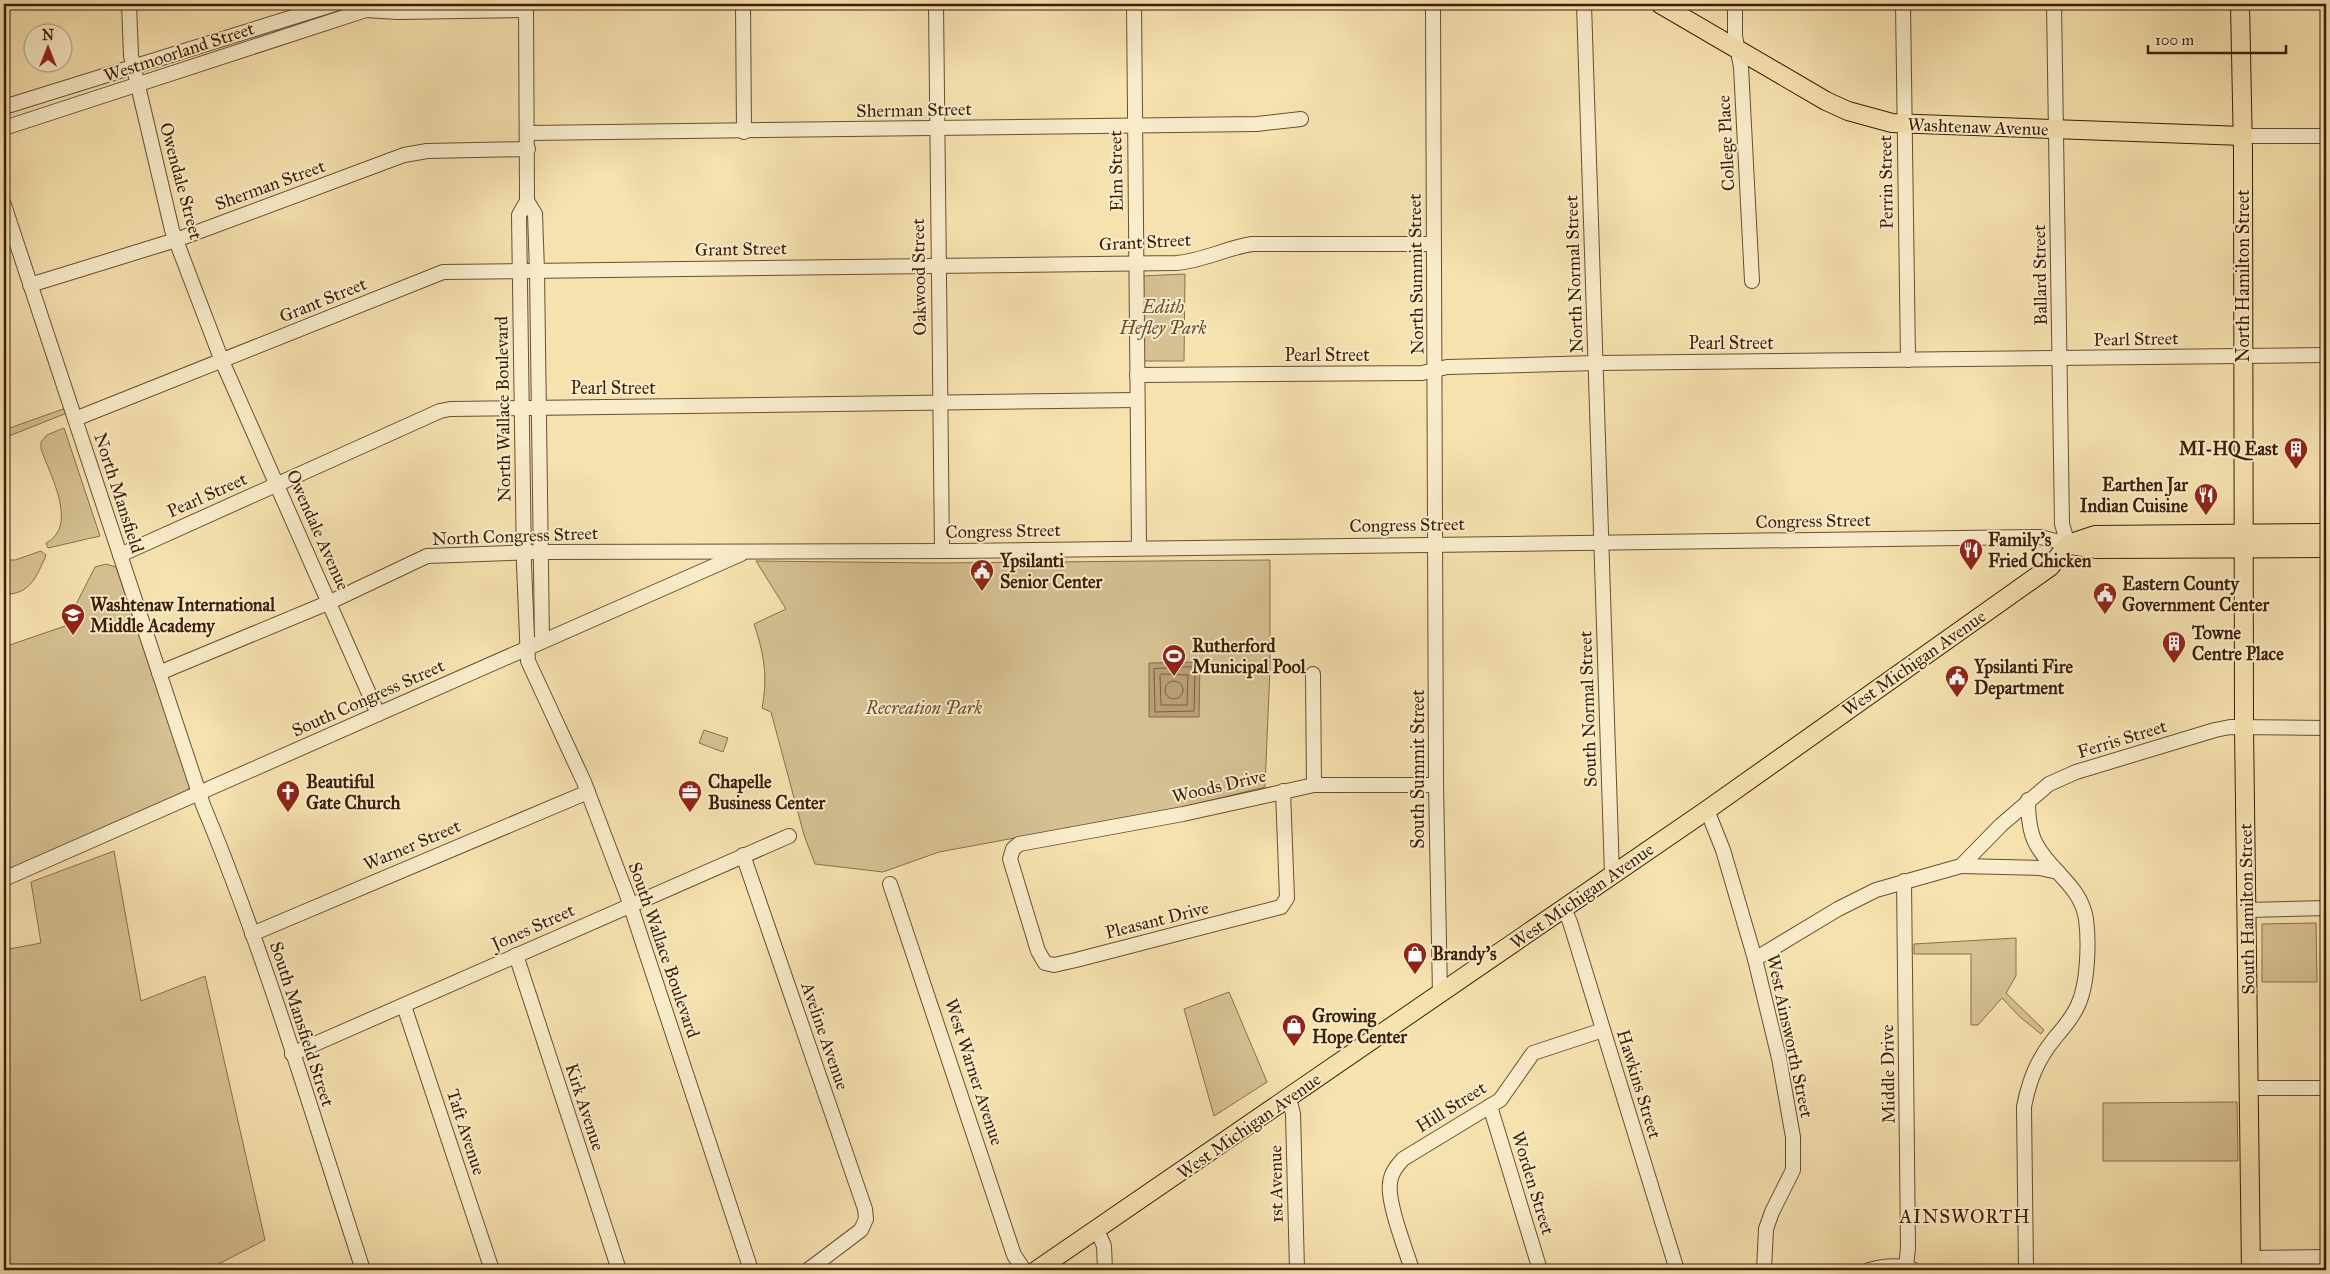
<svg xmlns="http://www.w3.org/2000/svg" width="2330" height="1274" viewBox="0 0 2330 1274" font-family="'IM FELL Great Primer',serif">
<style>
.green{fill:#d6c192;stroke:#896f4c}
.water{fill:#b79f75;stroke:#866b48}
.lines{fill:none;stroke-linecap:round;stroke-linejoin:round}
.shore{stroke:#7a5e3d;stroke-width:1}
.minor-casing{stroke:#6a4e30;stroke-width:16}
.major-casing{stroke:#3c1d05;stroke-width:20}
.minor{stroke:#f9eccb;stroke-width:14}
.major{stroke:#f6e2af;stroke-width:18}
.labels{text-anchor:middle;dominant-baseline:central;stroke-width:4;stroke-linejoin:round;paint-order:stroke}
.street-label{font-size:18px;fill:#3c1d05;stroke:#f9eccb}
.park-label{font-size:18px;font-style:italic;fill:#6a4e2f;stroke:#f9eccb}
.poi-label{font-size:18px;font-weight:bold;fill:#3c1d05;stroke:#f9eccb;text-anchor:start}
.neighbourhood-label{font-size:19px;letter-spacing:1px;fill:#3c1d05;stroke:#f9eccb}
</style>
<rect width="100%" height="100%" fill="#f6e2af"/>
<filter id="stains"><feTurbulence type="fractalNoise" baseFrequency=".004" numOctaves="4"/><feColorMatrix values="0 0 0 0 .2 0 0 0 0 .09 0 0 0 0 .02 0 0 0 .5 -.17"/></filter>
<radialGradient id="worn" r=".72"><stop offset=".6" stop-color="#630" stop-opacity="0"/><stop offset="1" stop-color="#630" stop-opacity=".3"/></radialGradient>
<g class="green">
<polygon points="1185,274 1184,361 1143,361 1142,276"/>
<polygon points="66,408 67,413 4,438 4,430"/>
<path d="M64 428 100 536 48 548 46 543C79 526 50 475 41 449V442L47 435Z"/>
<path d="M41 551 46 555 45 558C37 575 31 592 10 594L4 580V560H15Z"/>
<path d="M1270 560V668L1265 787 1188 806 939 852 883 872 815 864 804 835 771 712 762 708C768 678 764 653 754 624L786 609 756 561 934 563Z"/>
<polygon points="106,564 116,567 190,787 185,792 4,872 4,647 65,626 95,567"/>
<polygon points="704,730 728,738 723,752 699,743"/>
<polygon points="114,851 141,1001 205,976 265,1240 207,1270 4,1270 4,950 41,943 31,882"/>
<polygon points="2316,923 2317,982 2262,982 2262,924"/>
<polygon points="2016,938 2016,976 2006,993 2044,1030 2041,1034 2020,1017 2002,998 1978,1025 1971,1025 1971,954 1914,954 1914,944"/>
<polygon points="1229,992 1267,1082 1214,1116 1184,1009"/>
<polygon points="2237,1102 2238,1161 2103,1161 2103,1103"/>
</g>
<polygon class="water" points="1200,662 1199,717 1149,717 1149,663"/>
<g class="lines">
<g class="shore">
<polygon points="1192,667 1195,670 1194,711 1155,712 1154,669"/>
<polygon points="1162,674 1188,675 1187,705 1161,705 1160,676"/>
<circle cx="1174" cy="690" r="9"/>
</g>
<g class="minor-casing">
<g id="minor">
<polyline points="129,4 131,56 172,230 222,361 378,714"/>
<polyline points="526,4 527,201 535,214 537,271 542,641"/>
<polyline points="743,4 744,132"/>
<polyline points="936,4 942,551"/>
<polyline points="1134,4 1139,548"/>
<polyline points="1433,4 1436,785 1440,994"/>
<polyline points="1584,4 1612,875"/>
<polyline points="1735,4 1735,36 1741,67 1752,281"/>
<polyline points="1903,4 1908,360"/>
<polyline points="2054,4 2062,524 2068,544"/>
<polyline points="366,10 398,12 526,10"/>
<polyline points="4,107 335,4"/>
<polyline points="4,128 366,10 352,4"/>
<polyline points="528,133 1257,124 1301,119"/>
<polyline points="2243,136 2326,136"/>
<polyline points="527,201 519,215 524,565 528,661 584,782 627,895 751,1270"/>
<path d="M4 205 203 805C266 956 312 1114 363 1270"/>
<polyline points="30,285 176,240 404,155 427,151 528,149"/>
<polyline points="1137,375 1422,373 1447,367 1596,363 2326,355"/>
<path d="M75 419 443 272 1176 263C1203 261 1226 248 1252 244H1434"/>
<polyline points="120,555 440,411 450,409 1137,400"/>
<polyline points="159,673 330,602 427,556 539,552 954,551 2040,537 2068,544"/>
<polyline points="1313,674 1314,785"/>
<polyline points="1283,791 1287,898 1281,907 1076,960 1054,965 1045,963 1038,951 1010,859 1013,849 1019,844 1183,814 1314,785 1436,785"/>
<polyline points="1707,810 1723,850 1755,959 1779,1058 1793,1137 1793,1170 1772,1212 1766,1229 1764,1270"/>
<polyline points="743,855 865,1209 866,1219 861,1230 808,1270"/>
<polyline points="1961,866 2039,868 2058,872"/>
<polyline points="4,879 741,554"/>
<polyline points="1904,881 1908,1248 1906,1267"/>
<polyline points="890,884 1014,1255 1024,1270"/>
<polyline points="1564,909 1570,922 1677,1270"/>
<polyline points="2248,910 2326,908"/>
<polyline points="252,934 588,792"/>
<polyline points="516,955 619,1270"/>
<polyline points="1755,959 1838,909 1876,890 1961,866 2001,825 2049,784 2076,772 2215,730 2230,727 2326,728"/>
<polyline points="404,1006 492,1270"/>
<polyline points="292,1054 789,836"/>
<polyline points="2250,1088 2326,1088"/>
<polyline points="1289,1098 1293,1114 1297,1270"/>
<polyline points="1490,1106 1540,1270"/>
<polyline points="1097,1230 1104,1246 1105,1270"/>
<polyline points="2251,1258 2326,1257"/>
<path d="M1412 1270C1406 1250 1387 1203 1390 1183 1391 1173 1396 1167 1403 1159L1500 1100 1533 1053 1603 1030"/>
<path d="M1869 1270C1883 1266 1900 1264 1914 1270"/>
<path d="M2026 1270 2024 1107C2029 1081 2037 1060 2054 1039 2063 1028 2072 1019 2078 1005 2088 984 2089 942 2086 919 2081 886 2051 872 2036 844 2029 831 2028 815 2028 800"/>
</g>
</g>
<g class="major-casing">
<g id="major">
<polyline points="1660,4 1826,101 1848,111 1892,123 2243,136"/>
<polyline points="2240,4 2243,151 2244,727 2251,1270"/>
<polyline points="2071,545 2096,549 2326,548"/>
<polyline points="1037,1270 1707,810 2050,567 2068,544 2095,535 2326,533"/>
</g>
</g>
<use href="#minor" class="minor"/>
<use href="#major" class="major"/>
</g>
<defs>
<g id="building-pin" transform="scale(1.25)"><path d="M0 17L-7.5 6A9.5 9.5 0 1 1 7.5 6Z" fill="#8f2418" stroke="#f9eccb"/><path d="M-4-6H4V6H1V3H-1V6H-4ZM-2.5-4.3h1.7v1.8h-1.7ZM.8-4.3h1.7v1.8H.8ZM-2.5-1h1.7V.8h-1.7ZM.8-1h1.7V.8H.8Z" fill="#fff"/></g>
<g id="restaurant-pin" transform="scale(1.25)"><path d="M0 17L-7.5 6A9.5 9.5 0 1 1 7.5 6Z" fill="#8f2418" stroke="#f9eccb"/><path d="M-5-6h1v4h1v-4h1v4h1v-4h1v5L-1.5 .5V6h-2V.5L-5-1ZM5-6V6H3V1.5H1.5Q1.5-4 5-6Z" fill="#fff"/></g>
<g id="civic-pin" transform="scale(1.25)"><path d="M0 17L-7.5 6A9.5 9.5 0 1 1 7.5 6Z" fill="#8f2418" stroke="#f9eccb"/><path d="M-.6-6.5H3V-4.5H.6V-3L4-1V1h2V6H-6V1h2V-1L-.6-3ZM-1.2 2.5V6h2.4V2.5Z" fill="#fff"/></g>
<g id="school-pin" transform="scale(1.25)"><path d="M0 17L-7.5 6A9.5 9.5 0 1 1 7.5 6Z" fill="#8f2418" stroke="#f9eccb"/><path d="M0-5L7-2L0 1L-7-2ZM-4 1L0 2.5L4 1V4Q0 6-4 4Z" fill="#fff"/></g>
<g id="stadium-pin" transform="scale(1.25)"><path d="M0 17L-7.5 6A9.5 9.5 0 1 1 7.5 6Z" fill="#8f2418" stroke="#f9eccb"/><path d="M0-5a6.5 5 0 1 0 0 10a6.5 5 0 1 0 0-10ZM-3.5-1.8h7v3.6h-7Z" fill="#fff"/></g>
<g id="church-pin" transform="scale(1.25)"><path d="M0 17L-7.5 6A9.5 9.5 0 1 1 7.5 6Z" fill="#8f2418" stroke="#f9eccb"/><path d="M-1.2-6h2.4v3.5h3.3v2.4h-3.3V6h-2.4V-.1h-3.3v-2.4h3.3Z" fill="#fff"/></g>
<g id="office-pin" transform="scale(1.25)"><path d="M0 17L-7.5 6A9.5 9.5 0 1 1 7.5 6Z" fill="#8f2418" stroke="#f9eccb"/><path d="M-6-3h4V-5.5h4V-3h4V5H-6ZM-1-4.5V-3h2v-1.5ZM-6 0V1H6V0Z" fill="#fff"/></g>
<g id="shop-pin" transform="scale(1.25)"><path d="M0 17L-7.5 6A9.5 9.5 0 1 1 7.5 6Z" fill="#8f2418" stroke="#f9eccb"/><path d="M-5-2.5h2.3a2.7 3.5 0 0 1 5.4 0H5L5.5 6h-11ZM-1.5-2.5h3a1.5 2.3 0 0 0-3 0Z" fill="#fff"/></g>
</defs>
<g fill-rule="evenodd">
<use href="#building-pin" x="2296" y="449"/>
<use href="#restaurant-pin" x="2206" y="495"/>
<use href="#restaurant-pin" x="1971" y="550"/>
<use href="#civic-pin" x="982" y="571"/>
<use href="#civic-pin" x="2105" y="594"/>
<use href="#school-pin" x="73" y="615"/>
<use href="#building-pin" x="2174" y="643"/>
<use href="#stadium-pin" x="1174" y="656"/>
<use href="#civic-pin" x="1957" y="677"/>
<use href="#church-pin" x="288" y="792"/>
<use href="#office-pin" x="690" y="792"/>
<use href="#shop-pin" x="1415" y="954"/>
<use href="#shop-pin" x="1294" y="1026"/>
</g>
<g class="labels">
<g class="street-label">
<text transform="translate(179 52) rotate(-18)">Westmoorland Street</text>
<text transform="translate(914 110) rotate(-1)">Sherman Street</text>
<text transform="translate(1978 127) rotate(2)">Washtenaw Avenue</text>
<text transform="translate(1726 143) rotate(-93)">College Place</text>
<text transform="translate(1116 171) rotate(-91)">Elm Street</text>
<text transform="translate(181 181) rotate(75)">Owendale Street</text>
<text transform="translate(1886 182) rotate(-91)">Perrin Street</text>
<text transform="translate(270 185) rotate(-20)">Sherman Street</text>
<text transform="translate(1145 242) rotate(-3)">Grant Street</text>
<text transform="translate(741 249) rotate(-1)">Grant Street</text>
<text transform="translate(1416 274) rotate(-91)">North Summit Street</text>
<text transform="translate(1574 274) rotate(-92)">North Normal Street</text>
<text transform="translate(2040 275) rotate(-91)">Ballard Street</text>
<text transform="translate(2243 276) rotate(-90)">North Hamilton Street</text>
<text transform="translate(919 277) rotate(-91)">Oakwood Street</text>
<text transform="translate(323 300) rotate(-22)">Grant Street</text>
<text transform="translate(2136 339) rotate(-1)">Pearl Street</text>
<text x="1731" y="343">Pearl Street</text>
<text x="1327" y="355">Pearl Street</text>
<text x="613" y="388">Pearl Street</text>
<text transform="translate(503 409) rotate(-91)">North Wallace Boulevard</text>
<text transform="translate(119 493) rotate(72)">North Mansfield</text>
<text transform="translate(207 495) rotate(-24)">Pearl Street</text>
<text transform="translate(1813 521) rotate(-1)">Congress Street</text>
<text transform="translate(1407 525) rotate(-1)">Congress Street</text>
<text transform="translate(318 530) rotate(66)">Owendale Avenue</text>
<text transform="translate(1003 531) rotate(-1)">Congress Street</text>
<text transform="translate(515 536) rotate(-2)">North Congress Street</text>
<text transform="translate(1914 663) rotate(-35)">West Michigan Avenue</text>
<text transform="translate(368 698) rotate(-24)">South Congress Street</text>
<text transform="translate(1588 709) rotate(-92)">South Normal Street</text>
<text transform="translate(2122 739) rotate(-17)">Ferris Street</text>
<text transform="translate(1418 769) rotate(-90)">South Summit Street</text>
<text transform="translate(1219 786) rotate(-13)">Woods Drive</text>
<text transform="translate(412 845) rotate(-23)">Warner Street</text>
<text transform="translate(1582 896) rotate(-35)">West Michigan Avenue</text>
<text transform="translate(2247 909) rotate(-91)">South Hamilton Street</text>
<text transform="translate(1157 920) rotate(-14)">Pleasant Drive</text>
<text transform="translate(533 927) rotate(-24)">Jones Street</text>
<text transform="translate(664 950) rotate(71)">South Wallace Boulevard</text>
<text transform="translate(302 1024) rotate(72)">South Mansfield Street</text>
<text transform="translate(825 1036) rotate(71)">Aveline Avenue</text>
<text transform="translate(1790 1036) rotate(78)">West Ainsworth Street</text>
<text transform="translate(974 1072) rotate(72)">West Warner Avenue</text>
<text transform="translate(1888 1074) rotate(-91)">Middle Drive</text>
<text transform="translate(1639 1084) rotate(73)">Hawkins Street</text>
<text transform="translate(585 1107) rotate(72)">Kirk Avenue</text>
<text transform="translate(1451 1107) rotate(-32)">Hill Street</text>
<text transform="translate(1249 1126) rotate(-35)">West Michigan Avenue</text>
<text transform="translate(466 1132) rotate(72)">Taft Avenue</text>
<text transform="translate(1533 1183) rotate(73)">Worden Street</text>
<text transform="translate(1276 1184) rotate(-91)">1st Avenue</text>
</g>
<g class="park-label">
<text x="1163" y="307">Edith<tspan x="1163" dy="21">Hefley Park</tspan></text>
<text x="924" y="708">Recreation Park</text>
</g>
<g class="poi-label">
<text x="2278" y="449" text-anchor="end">MI-HQ East</text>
<text x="2188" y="485" text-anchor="end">Earthen Jar<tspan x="2188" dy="21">Indian Cuisine</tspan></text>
<text x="1988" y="540">Family's<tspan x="1988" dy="21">Fried Chicken</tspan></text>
<text x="1000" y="561">Ypsilanti<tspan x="1000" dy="21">Senior Center</tspan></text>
<text x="2122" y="584">Eastern County<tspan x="2122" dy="21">Government Center</tspan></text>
<text x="90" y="605">Washtenaw International<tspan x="90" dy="21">Middle Academy</tspan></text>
<text x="2192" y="633">Towne<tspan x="2192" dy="21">Centre Place</tspan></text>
<text x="1192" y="646">Rutherford<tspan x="1192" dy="21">Municipal Pool</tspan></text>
<text x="1974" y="667">Ypsilanti Fire<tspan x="1974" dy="21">Department</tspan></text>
<text x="306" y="782">Beautiful<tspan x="306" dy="21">Gate Church</tspan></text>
<text x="708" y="782">Chapelle<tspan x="708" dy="21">Business Center</tspan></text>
<text x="1432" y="954">Brandy's</text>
<text x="1312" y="1016">Growing<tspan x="1312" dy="21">Hope Center</tspan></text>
</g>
<g class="neighbourhood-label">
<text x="1965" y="1216">AINSWORTH</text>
</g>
</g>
<rect width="2330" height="1274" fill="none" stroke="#f6e2af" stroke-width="20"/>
<rect x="5" y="5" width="2320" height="1264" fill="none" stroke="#3c1d05" stroke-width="2.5"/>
<rect x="10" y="10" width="2310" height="1254" fill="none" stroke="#3c1d05"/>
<g transform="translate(48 48)"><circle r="24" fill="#f9eccb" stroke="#ad997c"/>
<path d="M0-4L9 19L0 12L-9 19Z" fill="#8f2418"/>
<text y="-8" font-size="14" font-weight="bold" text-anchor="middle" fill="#3c1d05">N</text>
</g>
<path d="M2148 45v8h138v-8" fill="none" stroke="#3c1d05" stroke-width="2.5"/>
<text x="2155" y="45" font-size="15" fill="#3c1d05" stroke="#f9eccb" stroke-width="4" paint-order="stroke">100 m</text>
<rect width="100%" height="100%" filter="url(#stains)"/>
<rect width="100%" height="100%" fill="url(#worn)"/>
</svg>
